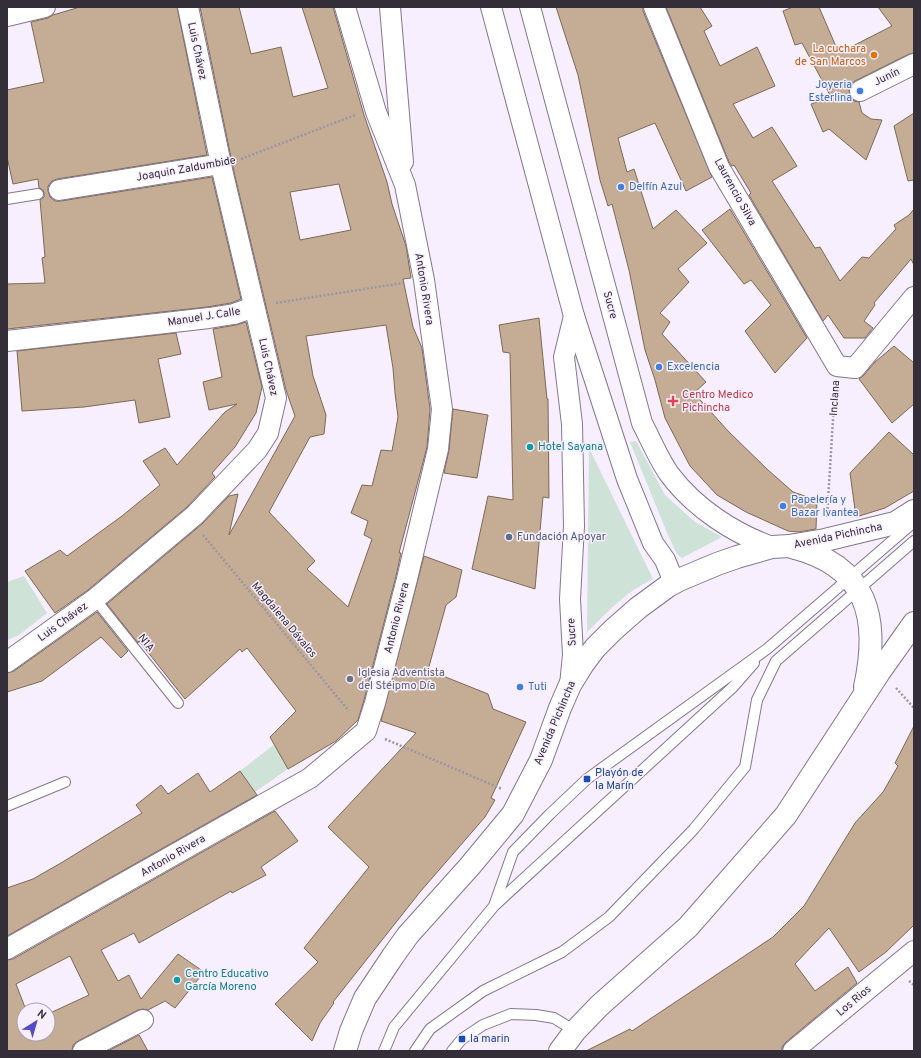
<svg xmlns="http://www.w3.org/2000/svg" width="921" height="1058" viewBox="0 0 921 1058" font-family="Overpass,sans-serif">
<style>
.green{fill:#cee2d8}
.building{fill:#c5ad95;stroke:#7c6955;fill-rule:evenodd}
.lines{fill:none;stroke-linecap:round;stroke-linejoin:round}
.lane-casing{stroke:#85778e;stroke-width:12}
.street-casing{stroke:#85778e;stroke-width:22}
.primary-casing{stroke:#85778e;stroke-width:24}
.path{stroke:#9d95a3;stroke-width:2.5;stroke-dasharray:2 2;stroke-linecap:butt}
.lane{stroke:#fff;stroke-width:10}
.street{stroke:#fff;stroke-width:20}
.primary{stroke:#fff;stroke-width:22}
.food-dot{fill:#e8710a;stroke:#f7eefe;stroke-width:1.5}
.shop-dot{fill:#3f7fe0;stroke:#f7eefe;stroke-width:1.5}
.health-dot{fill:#e0444e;stroke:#f7eefe;stroke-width:1.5}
.culture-dot{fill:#0f9aa8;stroke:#f7eefe;stroke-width:1.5}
.service-dot{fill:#5c6f8a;stroke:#f7eefe;stroke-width:1.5}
.worship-dot{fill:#6b7280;stroke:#f7eefe;stroke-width:1.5}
.transit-dot{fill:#1a4fb4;stroke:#f7eefe;stroke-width:1.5}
.labels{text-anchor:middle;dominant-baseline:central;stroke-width:3;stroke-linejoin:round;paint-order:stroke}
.food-label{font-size:11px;fill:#c56008;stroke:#f7eefe;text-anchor:end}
.street-label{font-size:11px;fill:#342e38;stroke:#f7eefe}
.shop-label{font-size:11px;fill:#366cbe;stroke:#f7eefe;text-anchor:start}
.health-label{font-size:11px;fill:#be3a42;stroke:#f7eefe;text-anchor:start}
.culture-label{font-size:11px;fill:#0d838f;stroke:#f7eefe;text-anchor:start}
.service-label{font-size:11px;fill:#4e5e75;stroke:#f7eefe;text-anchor:start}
.worship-label{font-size:11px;fill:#5b616d;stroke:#f7eefe;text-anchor:start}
.transit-label{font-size:11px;fill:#164399;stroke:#f7eefe;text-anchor:start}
</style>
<rect width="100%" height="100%" fill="#f7eefe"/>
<g class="green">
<polygon points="636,441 665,495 695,522 722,537 682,558 677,554 668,535 630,442"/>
<path d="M589 448 653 579C626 591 608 612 587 632Z"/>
<polygon points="24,576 47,613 19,635 7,640 7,582"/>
<polygon points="275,744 288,769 255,792 240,771"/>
</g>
<g class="building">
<polygon points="80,7 177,7 207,155 57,179 52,181 48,186 48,191 50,197 55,201 61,201 212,177 241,299 231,303 207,307 7,329 7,284 45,283 42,258 45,257 40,200 44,197 44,193 43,190 39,188 38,179 13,184 7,157 7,90 44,82 31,22 48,18 53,15"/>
<path d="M200 7H239L251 54 281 47 293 97 328 88 302 7H333L364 115 387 182 392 204 406 246 411 278 403 279 413 327 422 348 430 409 427 447 399 553H401L396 576 364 700 358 720 336 741 288 769 270 737 296 711 247 648 242 652 240 649 185 699 139 641 138 643 107 604 202 524 229 496 238 494 229 535 295 416 286 390 234 172ZM339 184 351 230 300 240 290 192ZM386 325 393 368 395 393 398 417 392 451 381 450 372 486 362 485 351 513 368 521 364 535 372 539 348 607 307 569 315 561 269 512 310 437 324 434 326 415 313 376 306 336Z"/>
<polygon points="556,7 643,7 643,11 712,177 686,191 655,123 618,138 627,172 634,169 653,229 676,210 707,243 678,269 689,282 660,313 670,322 662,334 706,382 694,393 728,431 768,470 793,492 817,500 816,529 798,532 788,531 746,512 717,495 690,466 665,418 655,380 645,350 629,270 612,204 608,206 600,180 578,75"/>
<polygon points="666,7 700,7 712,26 704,31 720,66 757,47 775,86 733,104 753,138 772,127 797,166 772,181 815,248 820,247 840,281 862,257 869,258 896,229 894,225 909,215 914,209 914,265 911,259 874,303 875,305 864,321 873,328 865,338 844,338 828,315 823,321 749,195 751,193 734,165 732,166 729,162"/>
<polygon points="793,7 819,7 837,49 839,48 841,52 892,26 878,7 914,7 914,53 909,54 855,81 851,84 849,90 850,96 854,101 859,102 862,113 871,119 882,120 866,160 829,129 823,132 811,104 831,97 802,43 795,45 783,11"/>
<polygon points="914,113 914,180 908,181 894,126"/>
<polygon points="730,209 807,338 775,373 745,331 771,305 751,280 744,284 702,230"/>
<polygon points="539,318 547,399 548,399 549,498 543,497 535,589 472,569 488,496 513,500 510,353 503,352 499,325"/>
<polygon points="246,322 262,387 256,413 235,447 212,473 215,477 187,507 88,590 55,613 25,571 60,550 67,556 122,516 160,485 143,461 165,448 177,465 225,412 237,404 209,410 203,382 222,377 213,329 236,325"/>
<polygon points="176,333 181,354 158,359 170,417 139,423 135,400 84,407 22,411 17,351"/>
<polygon points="894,346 914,363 914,404 892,423 859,379 864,375 875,362"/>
<polygon points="453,409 488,415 477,478 444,473 449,450"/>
<polygon points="889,432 914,455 914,491 885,508 856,517 850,473"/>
<polygon points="424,556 462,570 456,597 446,605 428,670 488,694 493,709 526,722 491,798 495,800 485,817 420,892 333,1002 334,1003 320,1023 312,1041 275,1004 318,962 304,948 369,867 328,827 416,733 381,721"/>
<polygon points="97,612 128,651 121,658 101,637 42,681 7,692 7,673 14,671"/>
<polygon points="914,726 914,925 886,952 859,972 829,928 795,964 815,991 848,967 857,983 786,1042 782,1047 782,1051 586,1051 630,1029 632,1031 773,937 804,906 855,823 883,792 898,766 895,763"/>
<polygon points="240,771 257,795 7,936 7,888 33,879 61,863 142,813 136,805 161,785 168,794 198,773 210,792"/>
<path d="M275 811 298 841 261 867 266 875 232 893 231 891 139 943 134 933 101 950 118 981 129 975 141 999 178 954 204 972 175 1008 165 1001 148 1010 143 1009 138 1010 78 1041 73 1045 72 1051H7V960L13 959ZM70 956 89 995 48 1014V1034H24V1010H26L16 984Z"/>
<polygon points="139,1035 148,1051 108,1051"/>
</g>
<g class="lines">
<g class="lane-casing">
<g id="lane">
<polyline points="7,199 38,194"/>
<polyline points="95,599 178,703"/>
<polyline points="7,806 65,782"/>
<polyline points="495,905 733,687 754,663"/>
<polyline points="384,1051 394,1027 494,906 513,852 550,814 587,779 767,649 914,522"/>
<polyline points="415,1051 430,1029 483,991 562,952 609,917 693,830 745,767 757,700 776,661 914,541"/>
<polyline points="452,1051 462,1039 483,1025 511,1014 536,1015 554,1018 575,1031"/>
</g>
</g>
<g class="street-casing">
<g id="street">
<polyline points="390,7 403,162"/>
<polyline points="491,7 574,316 627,479 653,543 665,560 674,582"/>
<path d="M530 7 642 423C650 438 660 462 670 475 695 508 733 533 772 547"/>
<polyline points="654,7 719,167 837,366 855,368 914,297"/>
<polyline points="7,16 45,7"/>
<polyline points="860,91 914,64"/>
<polyline points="59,190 221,164"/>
<polyline points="7,341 209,318 234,314 254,307"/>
<polyline points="7,662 95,599 195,515 257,450 268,433 276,398 223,174 188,7"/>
<polyline points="570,685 573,655 570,599 574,526 572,424 564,357 574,316"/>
<polyline points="7,949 310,778 366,731 375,703 407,579 438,449 442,409 424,280 405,185 376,112 345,7"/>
<polyline points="83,1051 143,1020"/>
<polyline points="793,1051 914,951"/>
</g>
</g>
<g class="primary-casing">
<g id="primary">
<path d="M792 547C868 566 880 618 865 687"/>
<polyline points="345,1051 351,1031 365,998 393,956 408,935 470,866 513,814 541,760 560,708 570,685 583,664 595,648 613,630 638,608 668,586 679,580 717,564 737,557 772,547 789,546 825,540 895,523 914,511"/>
<polyline points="560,1051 575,1031 599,1006 688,927 786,815 880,671 914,623"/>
</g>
</g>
<g class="path">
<polyline points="241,159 355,115"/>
<polyline points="276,303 403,283"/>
<polyline points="827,517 835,387"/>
<polyline points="203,535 349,711"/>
<polyline points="896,688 914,708"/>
<polyline points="385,739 502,789"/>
<polyline points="909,981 914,985"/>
</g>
<use href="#lane" class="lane"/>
<use href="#street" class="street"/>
<use href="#primary" class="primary"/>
</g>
<circle class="food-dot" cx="874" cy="55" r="4"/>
<g class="shop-dot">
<circle cx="860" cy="91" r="4"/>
<circle cx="621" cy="187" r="4"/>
<circle cx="659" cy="367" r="4"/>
<circle cx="783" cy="506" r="4"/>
<circle cx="520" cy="687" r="4"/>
</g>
<path class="health-dot" d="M671 395h4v4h4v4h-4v4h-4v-4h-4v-4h4z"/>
<g class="culture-dot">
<circle cx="530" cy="447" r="4"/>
<circle cx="177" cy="980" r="4"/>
</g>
<circle class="service-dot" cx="509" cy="537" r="4"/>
<circle class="worship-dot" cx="350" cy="679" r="4"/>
<g class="transit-dot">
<rect x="583" y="775" width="8" height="8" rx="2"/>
<rect x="458" y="1035" width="8" height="8" rx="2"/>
</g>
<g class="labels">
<g class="food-label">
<text x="866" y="49">La cuchara<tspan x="866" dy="13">de San Marcos</tspan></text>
</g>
<g class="street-label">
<text transform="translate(197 51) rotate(78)">Luis Chávez</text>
<text transform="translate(887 77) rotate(-26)">Junín</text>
<text transform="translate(186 169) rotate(-10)">Joaquin Zaldumbide</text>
<text transform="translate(735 192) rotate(61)">Laurencio Silva</text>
<text transform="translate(424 289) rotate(81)">Antonio Rivera</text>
<text transform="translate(610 305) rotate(75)">Sucre</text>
<text transform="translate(204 317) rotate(-9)">Manuel J. Calle</text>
<text transform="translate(268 367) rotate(78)">Luis Chávez</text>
<text transform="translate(835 398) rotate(-86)">Inclana</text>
<text transform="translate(838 536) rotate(-12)">Avenida Pichincha</text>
<text transform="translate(397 618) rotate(-76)">Antonio Rivera</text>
<text transform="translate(284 620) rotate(50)">Magdalena Dávalos</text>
<text transform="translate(63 622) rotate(-36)">Luis Chávez</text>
<text transform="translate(572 632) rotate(-93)">Sucre</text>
<text transform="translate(146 643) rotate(51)">N1A</text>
<text transform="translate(555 723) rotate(-67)">Avenida Pichincha</text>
<text transform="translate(173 856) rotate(-30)">Antonio Rivera</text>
<text transform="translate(854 1001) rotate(-40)">Los Rios</text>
</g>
<g class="shop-label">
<text x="852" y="85" text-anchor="end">Joyeria<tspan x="852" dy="13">Esterlina</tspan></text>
<text x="629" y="187">Delfín Azul</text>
<text x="667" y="367">Excelencia</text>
<text x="791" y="500">Papelería y<tspan x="791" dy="13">Bazar Ivantea</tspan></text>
<text x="528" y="687">Tuti</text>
</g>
<g class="health-label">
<text x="682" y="395">Centro Medico<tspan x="682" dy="13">Pichincha</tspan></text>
</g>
<g class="culture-label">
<text x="538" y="447">Hotel Sayana</text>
<text x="185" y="974">Centro Educativo<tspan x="185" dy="13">García Moreno</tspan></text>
</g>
<g class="service-label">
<text x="517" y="537">Fundación Apoyar</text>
</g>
<g class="worship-label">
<text x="358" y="673">Iglesia Adventista<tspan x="358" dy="13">del Stéipmo Día</tspan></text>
</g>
<g class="transit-label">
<text x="595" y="773">Playón de<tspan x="595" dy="13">la Marín</tspan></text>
<text x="470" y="1039">la marin</text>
</g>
</g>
<rect width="921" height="1058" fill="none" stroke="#342e38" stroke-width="16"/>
<g transform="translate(36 1022) rotate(37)"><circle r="19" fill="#f7eefe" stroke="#a9a1af"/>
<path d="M0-3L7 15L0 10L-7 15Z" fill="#574cc4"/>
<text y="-6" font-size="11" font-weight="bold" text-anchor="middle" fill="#342e38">N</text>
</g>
</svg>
